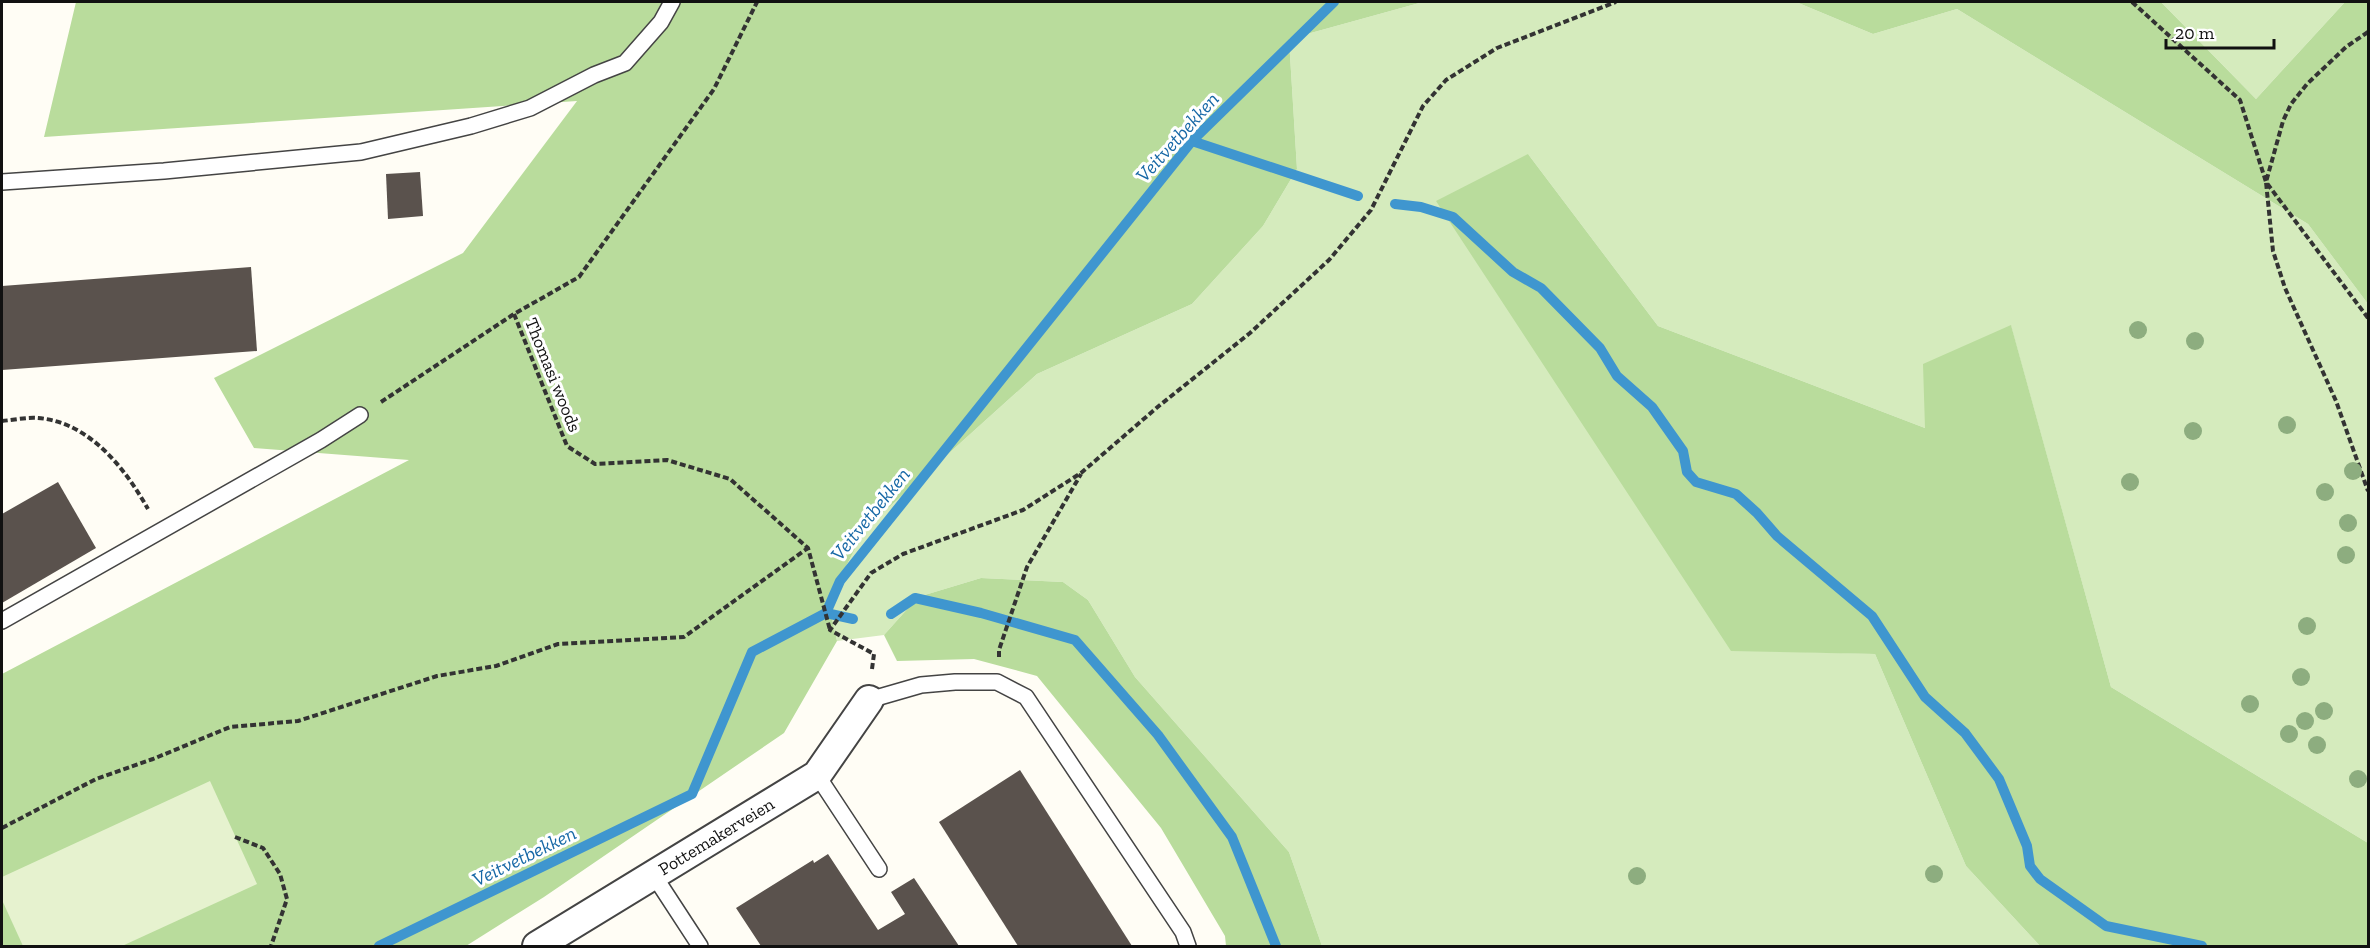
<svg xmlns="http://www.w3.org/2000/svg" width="2370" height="948" viewBox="0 0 2370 948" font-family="'Zilla Slab',serif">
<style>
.green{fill:#d5ebbd}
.forest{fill:#b9dc9c}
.pitch{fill:#e6f2cf}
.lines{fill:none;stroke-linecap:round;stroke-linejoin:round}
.stream{stroke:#3f96cf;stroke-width:10}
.building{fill:#5a524d}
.lane-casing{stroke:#444;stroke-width:18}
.street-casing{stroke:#444;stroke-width:32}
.path{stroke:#333;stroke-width:4;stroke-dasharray:6 3;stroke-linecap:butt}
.lane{stroke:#fff;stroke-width:15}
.street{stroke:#fff;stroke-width:28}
.tree{fill:#8dad7f}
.labels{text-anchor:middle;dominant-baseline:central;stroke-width:6;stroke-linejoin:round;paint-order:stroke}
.street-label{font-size:18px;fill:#111;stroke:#fff}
.water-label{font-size:20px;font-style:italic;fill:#1768a6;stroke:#fff}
</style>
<rect width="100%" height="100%" fill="#fffdf5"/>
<g class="green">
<polygon points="1423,2 1796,2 1873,34 1957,9 2308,224 2368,304 2368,843 2111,687 2011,326 1925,428 1658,326 1528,154 1731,650 1875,654 1966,866 2040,946 1322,946 1289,852 1135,677 1088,600 1063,582 981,578 918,597 884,635 837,641 828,601 866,528 1037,374 1192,304 1263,226 1297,169 1289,39"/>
<polygon points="2161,2 2345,2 2256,99"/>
</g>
<g class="forest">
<polygon points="76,2 1423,2 1289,39 1297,169 1263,226 1192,304 1037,374 866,528 828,601 837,641 784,733 544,897 466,946 2,946 2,674 409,460 254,448 214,378 463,253 577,101 44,137"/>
<polygon points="1796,2 2161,2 2256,99 2345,2 2368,2 2368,304 2308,224 1957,9 1873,34"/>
<polygon points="1528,154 1658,326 1925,428 1923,364 2011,325 2111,687 2368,843 2368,946 2040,946 1966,866 1875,654 1731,651 1436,201"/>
<polygon points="981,578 1063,582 1088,600 1135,677 1289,852 1322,946 1226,946 1225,936 1161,828 1037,676 974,659 897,661 884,635 918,597"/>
</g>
<polygon class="pitch" points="210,781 257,884 122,946 23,946 2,900 2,877"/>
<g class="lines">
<g class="stream">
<polyline points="1192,141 1358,196"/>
<polyline points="1395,204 1421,207 1453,217 1513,272 1541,288 1600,348 1617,376 1652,407 1683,451 1687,472 1696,482 1736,494 1757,513 1777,536 1872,616 1925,697 1965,733 1999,779 2027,846 2030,866 2040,879 2106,926 2202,946"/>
<polyline points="826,613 853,619"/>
<polyline points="891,614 915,598 981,613 1075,640 1158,735 1232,837 1276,946"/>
<polyline points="379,946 692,794 752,652 826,613 840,581 1192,141 1334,2"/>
</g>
</g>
<g class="building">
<polygon points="420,172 423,216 388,219 386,174"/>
<polygon points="251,267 257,351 2,370 2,286"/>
<polygon points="58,482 96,548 2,603 2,514"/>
<polygon points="1020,770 1132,946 1018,946 939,822"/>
<polygon points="828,854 878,930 905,914 891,892 914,878 959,946 761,946 736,908 813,860 814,863"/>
</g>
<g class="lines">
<g class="lane-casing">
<g id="lane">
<polyline points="2,182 164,171 361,152 471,126 530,108 594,75 625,63 661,22 672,2"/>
<polyline points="2,621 321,440 360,415"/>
<polyline points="869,700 921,685 955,682 997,682 1026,697 1183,932 1188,946"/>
<polyline points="817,775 879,869"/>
<polyline points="653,874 700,946"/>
</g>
</g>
<g class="street-casing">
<g id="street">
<path id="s1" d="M537 946 817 775 869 700"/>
</g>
</g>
<g class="path">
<polyline points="2132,2 2240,100 2266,182 2368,318"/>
<polyline points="2368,32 2346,47 2307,84 2291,104 2283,121 2266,182 2273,251 2285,288 2336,401 2368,491"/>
<polyline points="514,314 567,446 595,464 667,460 730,479 808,548 830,630"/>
<polyline points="381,402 514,314 579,277 714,89 757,2"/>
<path d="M2 421C13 420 27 417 38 418 89 422 125 468 148 509"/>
<polyline points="999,657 999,650 1027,567 1081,474"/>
<polyline points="872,669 874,654 830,630 871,573 903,554 1023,510 1081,473 1160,405 1250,333 1329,260 1371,210 1423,106 1446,80 1497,48 1616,2"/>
<polyline points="2,828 96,779 153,759 230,727 298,721 437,676 496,666 558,644 684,637 808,548"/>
<polyline points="235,837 263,848 280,874 287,899 271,946"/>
</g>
<use href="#lane" class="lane"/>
<use href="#street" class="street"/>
</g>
<g class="tree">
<circle cx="2138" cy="330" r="9"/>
<circle cx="2195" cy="341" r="9"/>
<circle cx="2287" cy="425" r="9"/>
<circle cx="2193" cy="431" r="9"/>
<circle cx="2353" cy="471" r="9"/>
<circle cx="2130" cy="482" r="9"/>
<circle cx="2325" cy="492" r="9"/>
<circle cx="2348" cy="523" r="9"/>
<circle cx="2346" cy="555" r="9"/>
<circle cx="2307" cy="626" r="9"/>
<circle cx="2301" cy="677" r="9"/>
<circle cx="2250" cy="704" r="9"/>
<circle cx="2324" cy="711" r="9"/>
<circle cx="2305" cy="721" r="9"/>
<circle cx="2289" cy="734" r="9"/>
<circle cx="2317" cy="745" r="9"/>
<circle cx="2358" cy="779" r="9"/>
<circle cx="1934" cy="874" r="9"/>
<circle cx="1637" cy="876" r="9"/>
</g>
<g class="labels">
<g class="street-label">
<text transform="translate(553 375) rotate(68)">Thomasi woods</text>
<text stroke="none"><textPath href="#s1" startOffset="210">Pottemakerveien</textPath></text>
</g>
<g class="water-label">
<text transform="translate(1177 137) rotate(-48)">Veitvetbekken</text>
<text transform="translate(870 514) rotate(-51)">Veitvetbekken</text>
<text transform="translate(524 856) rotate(-26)">Veitvetbekken</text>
</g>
</g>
<rect width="2370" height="948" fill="none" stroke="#111111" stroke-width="6"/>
<path d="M2166 39v9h108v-9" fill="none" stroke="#111111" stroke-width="3"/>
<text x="2175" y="39" font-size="18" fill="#111111" stroke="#ffffff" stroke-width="4.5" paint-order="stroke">20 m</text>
</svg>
